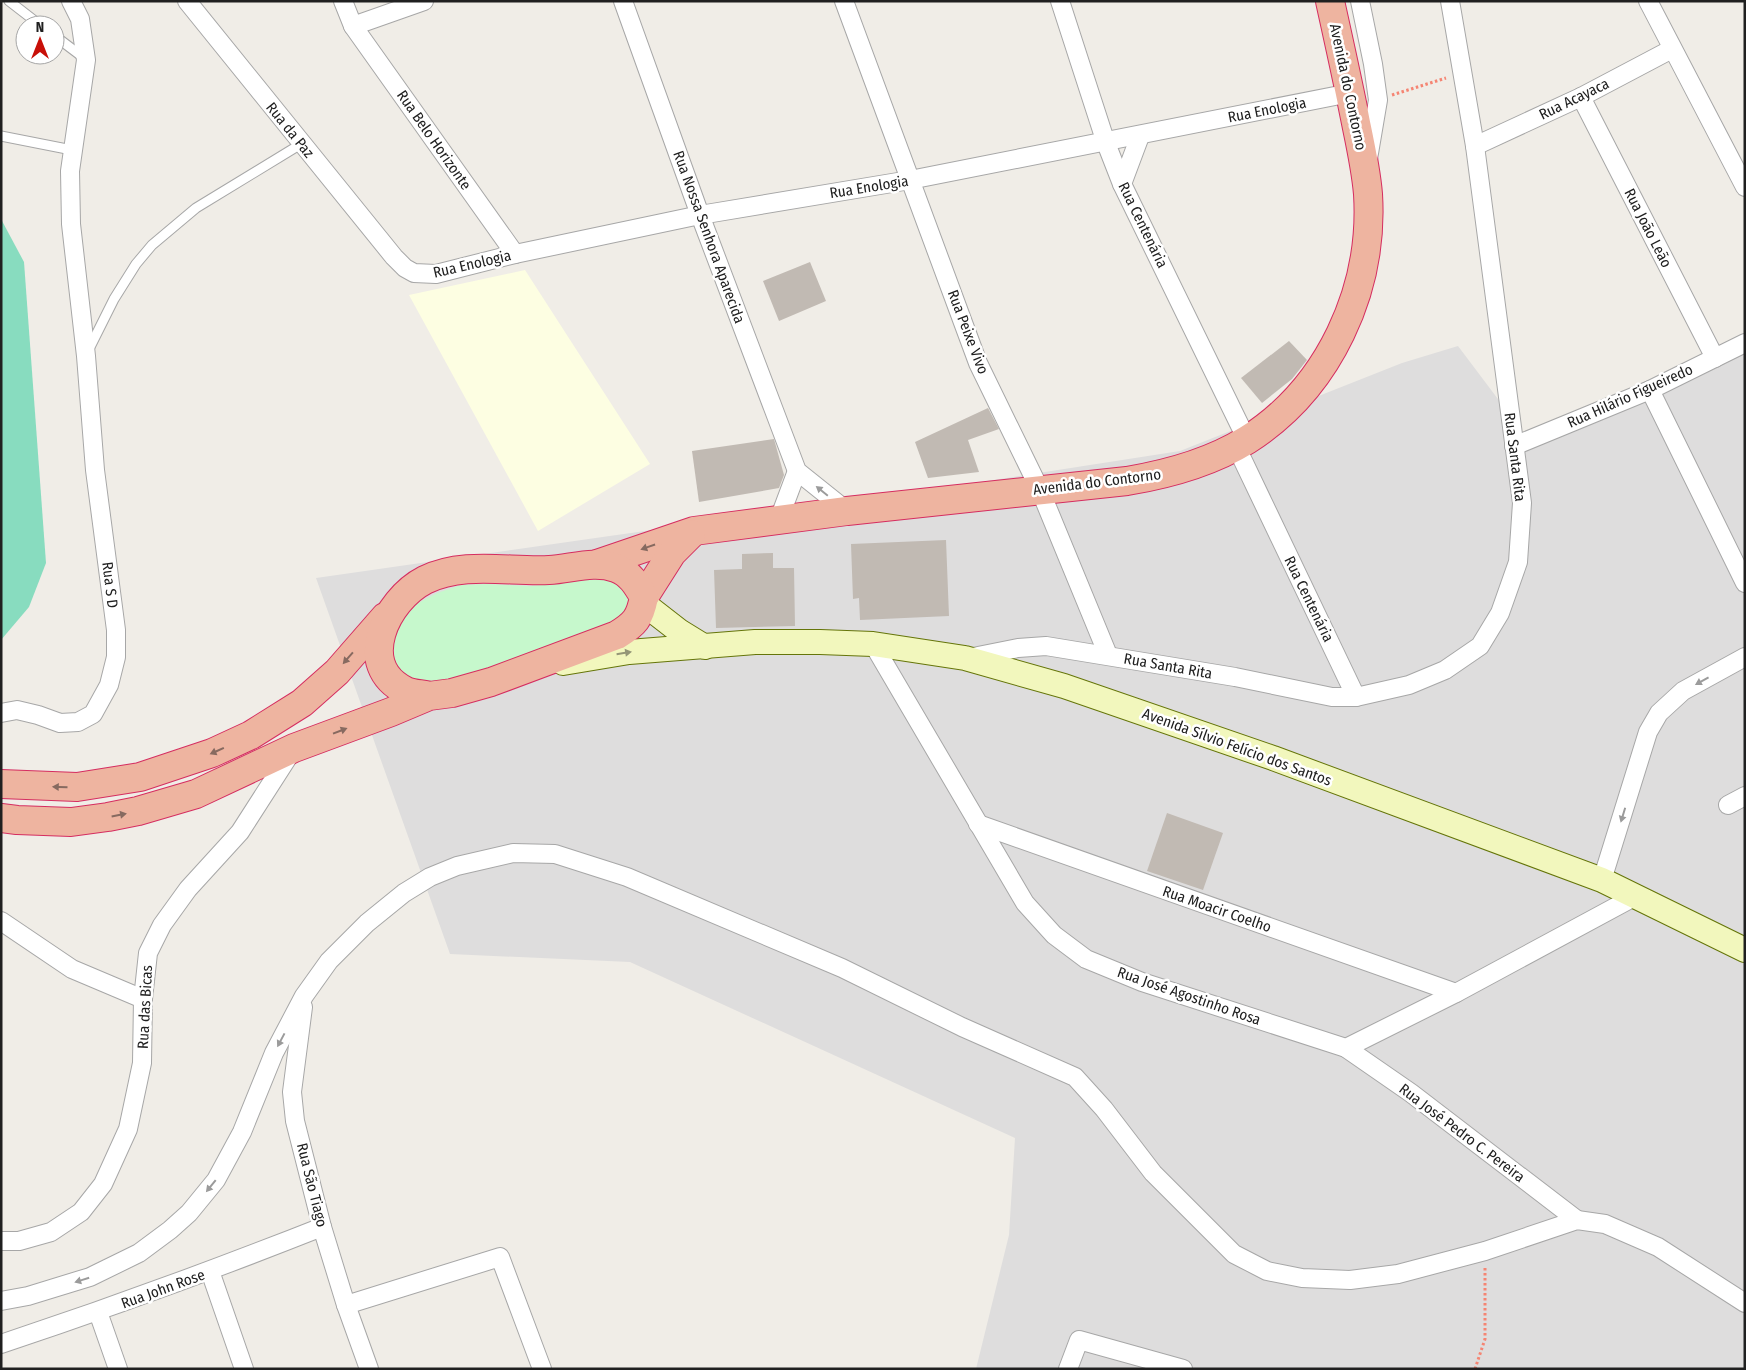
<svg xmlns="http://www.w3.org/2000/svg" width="1746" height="1370" viewBox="0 0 1746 1370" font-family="'Fira Sans Condensed',sans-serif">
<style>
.residential{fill:#dedddd}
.education{fill:#fdfee2}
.park{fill:#c6f8cc}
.pitch{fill:#88dcbf}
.building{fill:#c1bab3}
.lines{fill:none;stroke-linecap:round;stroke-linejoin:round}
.service-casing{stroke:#a7a7a7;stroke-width:11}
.minor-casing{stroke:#a7a7a7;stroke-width:20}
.secondary-casing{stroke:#657509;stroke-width:26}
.trunk-casing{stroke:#d52d60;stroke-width:30}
.path{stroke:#f58573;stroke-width:3;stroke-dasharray:2.5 2.5;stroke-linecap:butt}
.service{stroke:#fff;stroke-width:9}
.minor{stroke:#fff;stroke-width:18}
.secondary{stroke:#f2f7bd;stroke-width:24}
.trunk{stroke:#eeb4a0;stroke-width:28}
.oneway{fill:#9b9b9b}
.oneway2{fill:#876a60}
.oneway3{fill:#949676}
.labels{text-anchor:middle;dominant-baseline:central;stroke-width:5;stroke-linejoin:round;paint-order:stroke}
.street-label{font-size:15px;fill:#202020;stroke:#fff}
</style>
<rect width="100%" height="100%" fill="#f0ede7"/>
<polygon class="residential" points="1745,344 1745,1369 976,1369 1009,1235 1015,1138 630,962 450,954 316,578 910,493 1180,451 1402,363 1458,346 1534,447"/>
<polygon class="education" points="525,270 650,464 538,531 409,295"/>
<polygon class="park" points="602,576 637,595 620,625 482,675 421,684 401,672 393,661 391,645 394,629 418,603 437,593 461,585 486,584 531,586 577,581"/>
<polygon class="pitch" points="1,219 24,262 46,563 29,607 1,640"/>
<g class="building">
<polygon points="810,262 826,301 779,321 763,281"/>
<polygon points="1289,341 1307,360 1292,379 1262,403 1241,378"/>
<polygon points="988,408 999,429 968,440 979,472 928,478 915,442"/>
<polygon points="774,439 784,475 779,488 699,502 692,451"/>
<polygon points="946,540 949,616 860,620 859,598 853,599 851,544"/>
<polygon points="773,553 773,568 794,568 795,626 716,628 714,570 742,569 742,554"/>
<polygon points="1167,813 1223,833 1203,890 1147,871"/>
</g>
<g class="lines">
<g class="service-casing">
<g id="service">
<polyline points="9,1 40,25"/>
<polyline points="55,36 84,58"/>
<polyline points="1,136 72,150"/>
<polyline points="88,351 114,299 136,264 152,245 196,208 301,144"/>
</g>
</g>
<g class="minor-casing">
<g id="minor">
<polyline points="187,1 394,257 405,268 414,273 436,274 515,254 700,215 910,180 1350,93"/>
<polyline points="343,1 353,26 515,254"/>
<polyline points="623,1 700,215 797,471 847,511"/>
<polyline points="844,1 978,363 1040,490 1108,655"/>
<polyline points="1060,1 1106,143 1122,184 1247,440"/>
<polyline points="1360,1 1373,64 1378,100 1368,159"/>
<polyline points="1648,1 1745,187"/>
<polyline points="353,26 424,1"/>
<polyline points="1581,97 1715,358"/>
<polyline points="1475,146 1581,97 1672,49"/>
<polyline points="1122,184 1140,136"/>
<polyline points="1650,390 1745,583"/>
<polyline points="1236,446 1356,697"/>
<polyline points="1514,446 1650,390 1745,343"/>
<polyline points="779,519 797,471"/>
<polyline points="873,644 1025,903 1054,935 1086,959 1142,982 1346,1048 1456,993 1634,897"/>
<polyline points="968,658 1018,648 1046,646 1235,677 1332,697 1356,697 1409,685 1445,670 1480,646 1500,613 1518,562 1522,503 1475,146 1450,1"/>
<polyline points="1,713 17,710 38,715 60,723 78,722 93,714 109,685 116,657 116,630 95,470 86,356 71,224 70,171 86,60 80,19 71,1"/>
<polyline points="1728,805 1745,796"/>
<polyline points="978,824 1456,993"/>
<polyline points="1602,880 1648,732 1659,713 1683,691 1745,657"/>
<polyline points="1,921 72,969 143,999"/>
<polyline points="303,1007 292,1092 295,1121 322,1227 346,1305 369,1369"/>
<polyline points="1346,1048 1411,1093 1577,1220"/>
<polyline points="1,1241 19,1241 51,1232 81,1212 103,1184 128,1129 142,1063 143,999 148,953 162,925 188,889 240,832 292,751"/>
<polyline points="210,1271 244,1369"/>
<polyline points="1,1301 28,1296 90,1277 139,1253 170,1230 189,1213 216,1180 242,1132 274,1053 304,996 329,961 367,923 404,893 430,877 457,866 513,853 555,854 627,877 842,968 962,1027 1075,1077 1104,1109 1153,1173 1234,1254 1267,1271 1302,1278 1350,1280 1398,1274 1485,1251 1577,1220 1605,1224 1658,1247 1745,1303"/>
<polyline points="346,1305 500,1257 542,1369"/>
<polyline points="98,1312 118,1369"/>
<path d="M1 1344C109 1308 216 1269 322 1227"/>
<polyline points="1068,1369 1079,1340 1183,1369"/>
</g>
</g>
<g class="secondary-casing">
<g id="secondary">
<polyline points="643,603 679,631 705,647"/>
<polyline points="563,663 629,652 755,642 820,642 873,644 965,658 1064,686 1273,758 1602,880 1745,950"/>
</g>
</g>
<g class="trunk-casing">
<g id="trunk">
<path d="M597 564 694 531 847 511 1127 481C1169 474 1210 463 1247 440 1329 388 1374 290 1368 194 1366 170 1361 147 1356 123 1348 82 1339 42 1330 1"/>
<polyline points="644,597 672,553 691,534"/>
<polyline points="1,784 77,787 140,777 212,753 251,735 302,703 337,672 385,617"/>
<path d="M1 818 17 820 71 822 108 817 138 811 196 794 294 748 391 712 429 696 452 693 491 682 617 635C635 624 640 618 644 597 637 585 630 573 616 568 594 560 571 569 549 570 508 572 463 561 425 580 386 600 354 666 406 691 413 694 422 694 429 696"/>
</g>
</g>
<g class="path">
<polyline points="1392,95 1446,78"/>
<polyline points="1475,1369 1485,1339 1485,1268"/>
</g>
<use href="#service" class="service"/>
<use href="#minor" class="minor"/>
<use href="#secondary" class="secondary"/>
<use href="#trunk" class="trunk"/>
</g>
<defs><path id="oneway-solid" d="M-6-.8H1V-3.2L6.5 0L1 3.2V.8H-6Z" transform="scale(1.25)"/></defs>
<g class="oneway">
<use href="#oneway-solid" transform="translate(822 491) rotate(-141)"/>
<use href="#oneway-solid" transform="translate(1702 681) rotate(151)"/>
<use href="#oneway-solid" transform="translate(1623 815) rotate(107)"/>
<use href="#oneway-solid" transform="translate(281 1040) rotate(118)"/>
<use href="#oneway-solid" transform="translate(211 1186) rotate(129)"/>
<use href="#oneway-solid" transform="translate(82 1280) rotate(163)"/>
</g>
<g class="oneway2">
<use href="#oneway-solid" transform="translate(648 547) rotate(161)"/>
<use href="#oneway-solid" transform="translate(348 658) rotate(131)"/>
<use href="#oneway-solid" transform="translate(340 731) rotate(-21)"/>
<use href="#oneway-solid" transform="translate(217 751) rotate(156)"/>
<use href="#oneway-solid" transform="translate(60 787) rotate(-178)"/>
<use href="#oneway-solid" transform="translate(119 815) rotate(-11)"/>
</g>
<use class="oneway3" href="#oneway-solid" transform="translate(624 653) rotate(-9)"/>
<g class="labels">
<g class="street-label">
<text transform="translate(1348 87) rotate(78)">Avenida do Contorno</text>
<text transform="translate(1574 99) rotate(-26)">Rua Acayaca</text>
<text transform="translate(1267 110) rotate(-11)">Rua Enologia</text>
<text transform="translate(290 130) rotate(51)">Rua da Paz</text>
<text transform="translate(434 140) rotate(55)">Rua Belo Horizonte</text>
<text transform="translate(869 187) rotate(-9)">Rua Enologia</text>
<text transform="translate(1143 225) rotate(64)">Rua Centenária</text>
<text transform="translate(1648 228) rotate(63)">Rua João Leão</text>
<text transform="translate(709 237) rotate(70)">Rua Nossa Senhora Aparecida</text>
<text transform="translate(472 264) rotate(-13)">Rua Enologia</text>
<text transform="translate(968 332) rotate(69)">Rua Peixe Vivo</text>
<text transform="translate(1630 396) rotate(-24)">Rua Hilário Figueiredo</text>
<text transform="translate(1515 457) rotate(83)">Rua Santa Rita</text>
<text transform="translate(1097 482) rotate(-7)">Avenida do Contorno</text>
<text transform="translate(110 585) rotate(83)">Rua S D</text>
<text transform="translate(1309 599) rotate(64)">Rua Centenária</text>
<text transform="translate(1168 666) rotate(10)">Rua Santa Rita</text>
<text transform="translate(1237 747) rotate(20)">Avenida Sílvio Felício dos Santos</text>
<text transform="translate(1217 909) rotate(19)">Rua Moacir Coelho</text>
<text transform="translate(1189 996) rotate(19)">Rua José Agostinho Rosa</text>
<text transform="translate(145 1007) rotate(-87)">Rua das Bicas</text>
<text transform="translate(1462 1133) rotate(37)">Rua José Pedro C. Pereira</text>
<text transform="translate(312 1185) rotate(76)">Rua São Tiago</text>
<text transform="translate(163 1289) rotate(-20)">Rua John Rose</text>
</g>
</g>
<rect width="1746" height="1370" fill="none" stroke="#202020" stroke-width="5"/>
<g transform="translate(40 40)"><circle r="24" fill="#ffffff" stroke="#a6a6a6"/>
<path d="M0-4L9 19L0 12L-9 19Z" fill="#c80f08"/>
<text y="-8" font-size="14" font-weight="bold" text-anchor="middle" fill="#202020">N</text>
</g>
</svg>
